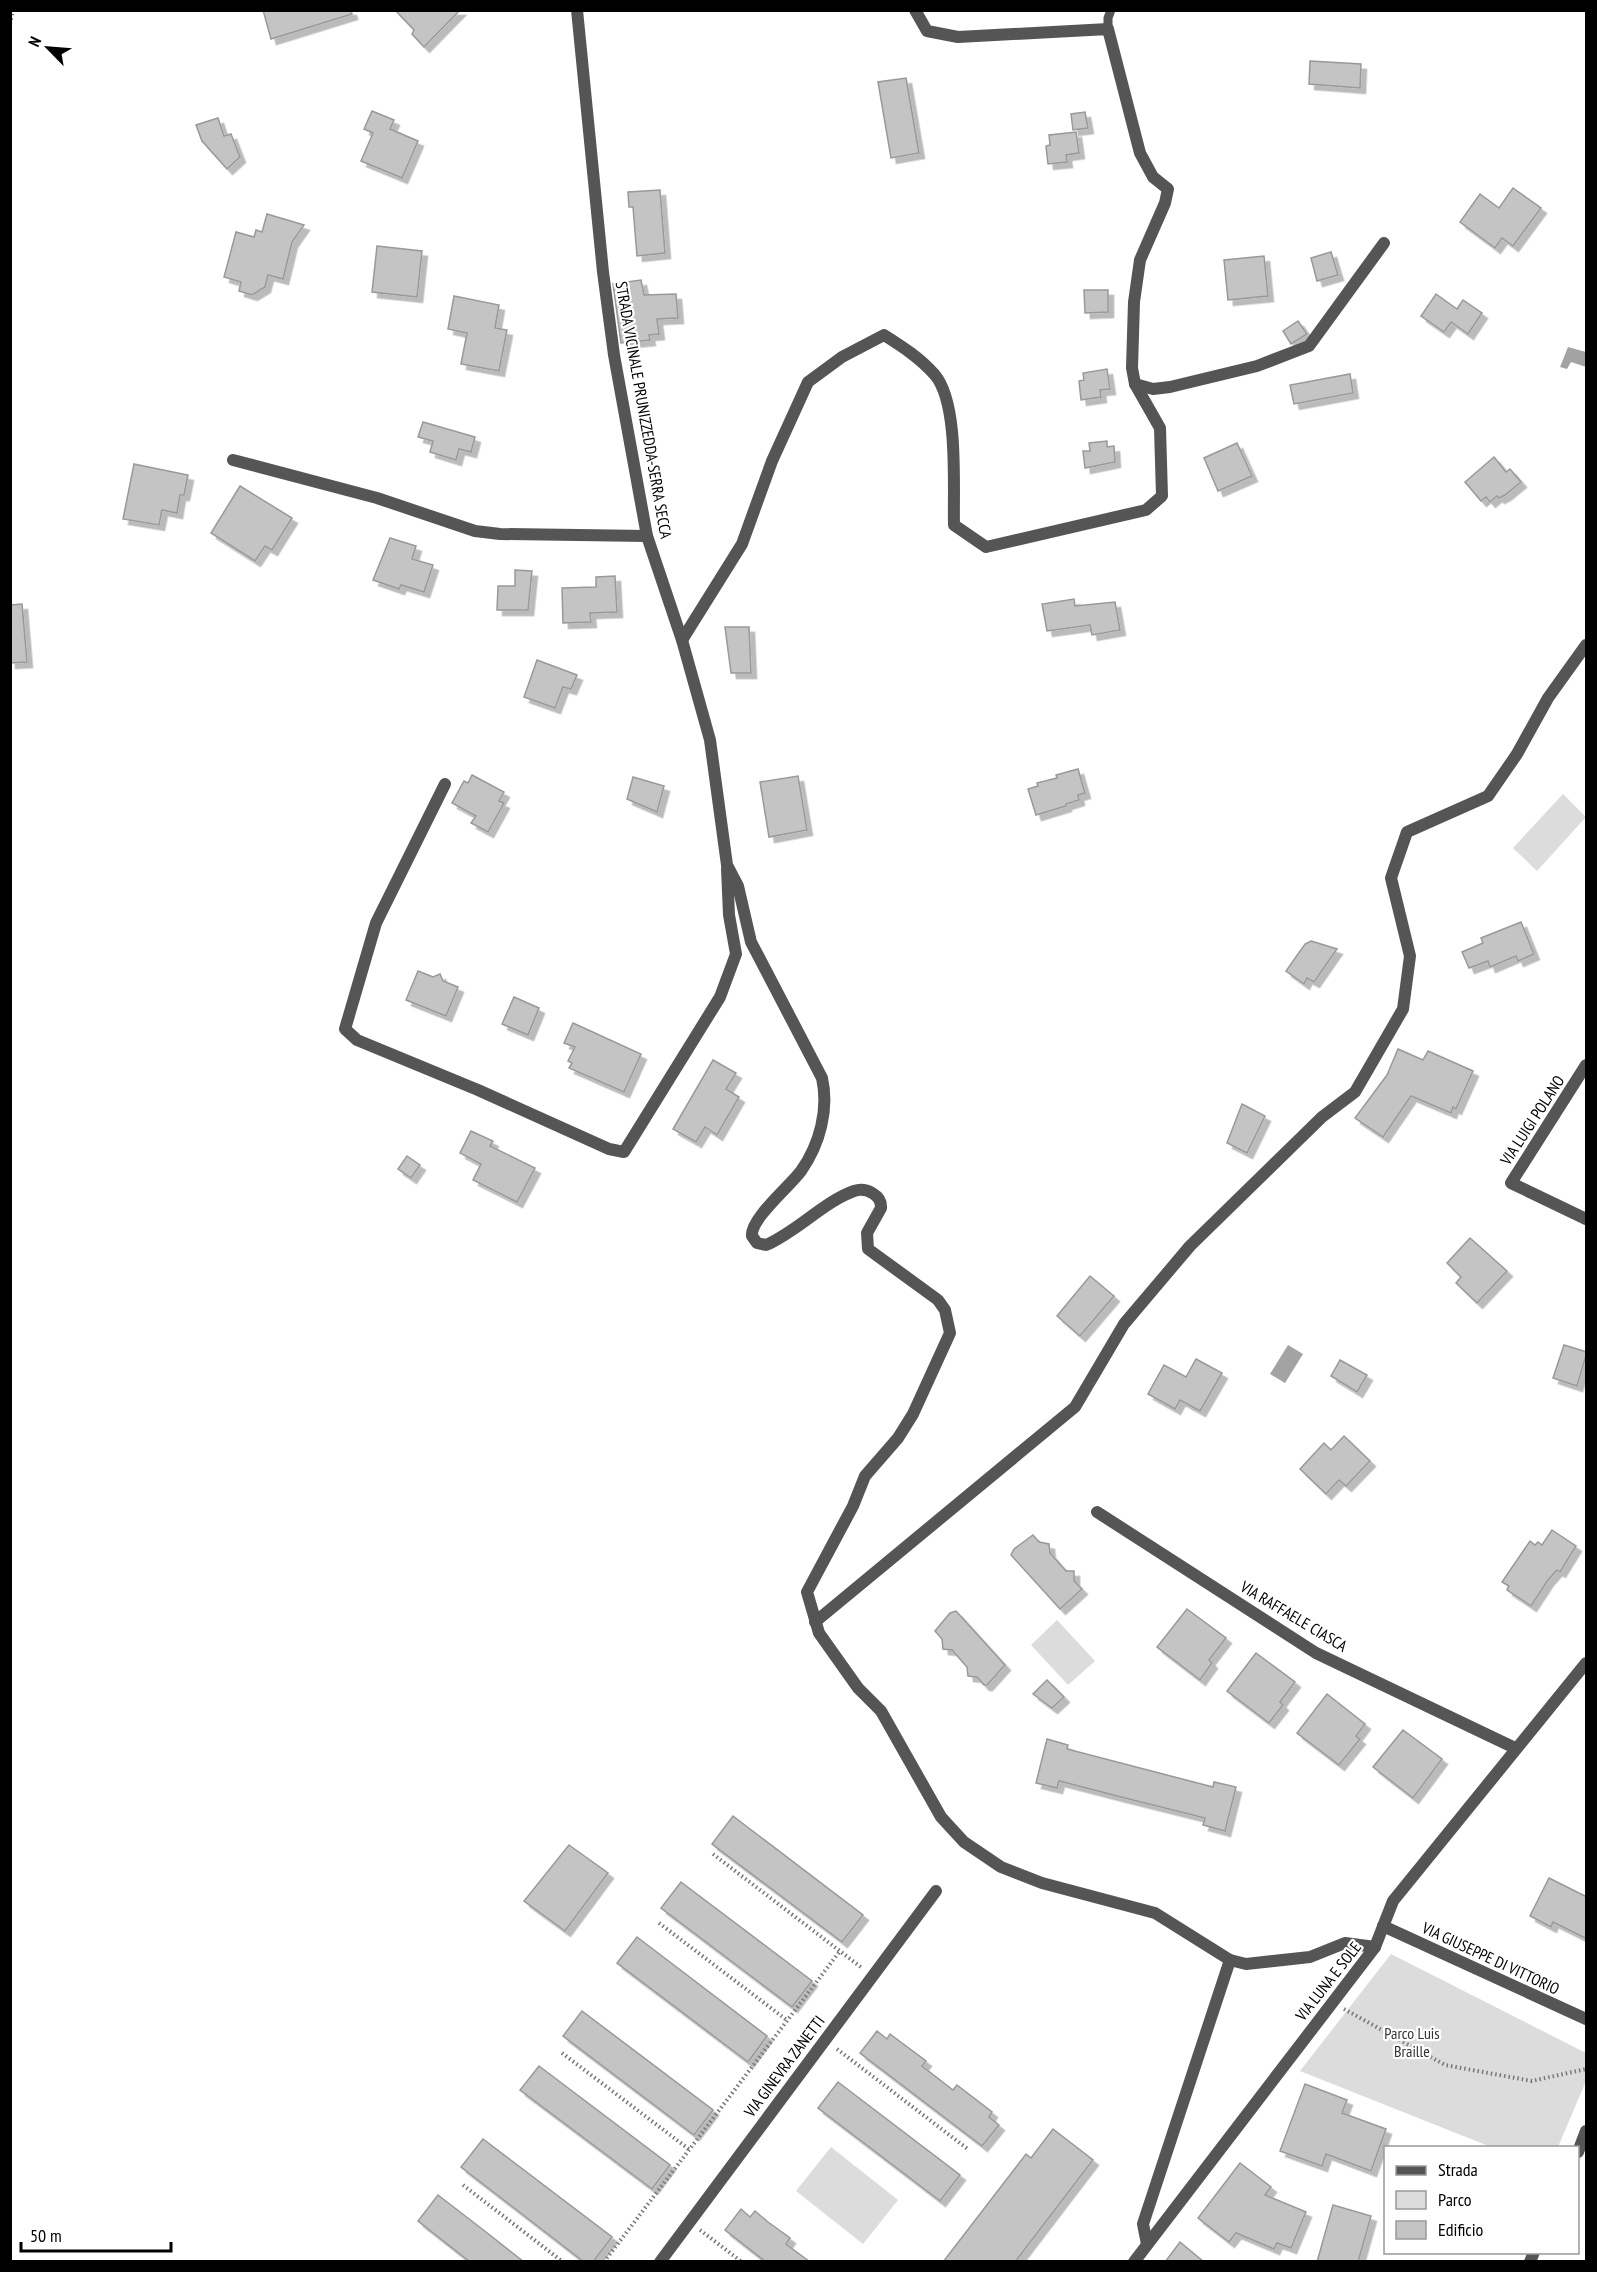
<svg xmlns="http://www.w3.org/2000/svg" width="1597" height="2272" viewBox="0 0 1597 2272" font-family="'PT Sans Narrow',sans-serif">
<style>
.green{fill:#dcdcdc}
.water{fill:#a3a3a3}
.building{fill:#c4c4c4;stroke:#999;stroke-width:1.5;filter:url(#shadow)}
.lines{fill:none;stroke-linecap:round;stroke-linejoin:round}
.path{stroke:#777;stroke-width:4;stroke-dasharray:1.5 3;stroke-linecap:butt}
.service{stroke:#555;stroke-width:9}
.minor{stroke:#555;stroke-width:12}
.labels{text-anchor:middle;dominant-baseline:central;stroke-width:4.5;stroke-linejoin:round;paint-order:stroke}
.street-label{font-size:16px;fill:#000;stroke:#fff}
.park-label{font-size:16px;fill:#333;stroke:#fff}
</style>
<defs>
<filter id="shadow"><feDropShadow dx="5.5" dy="5.5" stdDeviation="0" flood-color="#0004"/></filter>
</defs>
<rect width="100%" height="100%" fill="#fff"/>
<g class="green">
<polygon points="1563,794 1586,817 1537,871 1513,848"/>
<polygon points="1057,1620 1095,1661 1068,1685 1031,1645"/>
<polygon points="1391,1954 1586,2053 1586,2081 1558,2147 1491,2147 1300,2071"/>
<polygon points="831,2147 898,2200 863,2244 796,2191"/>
</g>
<g class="water">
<polygon points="1568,347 1586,352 1586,367 1571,362 1567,369 1560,367"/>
<polygon points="1288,1345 1303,1354 1285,1383 1270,1374"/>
</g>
<g class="building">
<polygon points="263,10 351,10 352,14 271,39"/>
<polygon points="395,10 460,10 424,47 412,34 414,30"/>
<polygon points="1310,61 1361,64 1360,88 1309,84"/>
<polygon points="906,78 919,153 891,158 878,82"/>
<polygon points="372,111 394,120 390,129 418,141 402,178 361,161 373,133 364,129"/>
<polygon points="1085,112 1088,128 1073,130 1071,114"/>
<polygon points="218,118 224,136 231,134 240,157 227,169 202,141 196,125"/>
<polygon points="1076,132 1079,153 1066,155 1067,162 1048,164 1046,146 1050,145 1049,135"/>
<polygon points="1513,188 1541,208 1513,246 1502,238 1495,248 1460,222 1480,194 1499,208"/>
<polygon points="660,190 665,253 637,256 633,207 629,207 628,192"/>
<polygon points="267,214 304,225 292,242 283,279 268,275 265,287 252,295 239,291 241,282 224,277 236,232 254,237 256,230 262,232"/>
<polygon points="377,246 422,251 417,297 372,292"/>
<polygon points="1331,252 1338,275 1317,281 1311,258"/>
<polygon points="1264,256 1268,296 1228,300 1224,260"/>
<polygon points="641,280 644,295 676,294 678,318 657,319 659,334 649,335 650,340 621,343 613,284"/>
<polygon points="1084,290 1108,290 1108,312 1085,313"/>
<polygon points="1436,294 1457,309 1463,300 1482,313 1468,334 1451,322 1444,332 1421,316"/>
<polygon points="454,296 499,305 495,328 507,330 499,371 461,364 467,333 448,329"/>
<polygon points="1298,321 1307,334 1291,344 1283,331"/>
<polygon points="1107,369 1110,389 1100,390 1101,397 1081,400 1079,381 1084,380 1083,373"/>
<polygon points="1350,374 1353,393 1294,404 1290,385"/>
<polygon points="423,422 475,437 471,452 459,449 456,460 430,452 433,441 418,437"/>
<polygon points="1107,441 1107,447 1114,446 1115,462 1085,468 1083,451 1090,451 1089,443"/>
<polygon points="1237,443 1252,476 1218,491 1204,458"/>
<polygon points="1494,457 1506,472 1510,469 1521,482 1505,495 1499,498 1497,496 1490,502 1486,497 1481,501 1465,482"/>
<polygon points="134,464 188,475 184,495 180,495 177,513 162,510 159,525 123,519"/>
<polygon points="240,486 292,518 272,550 265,546 255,561 211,533"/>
<polygon points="390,538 416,546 412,559 433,565 424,592 401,585 399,589 373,580"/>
<polygon points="515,570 532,571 528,610 497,610 498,586 515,586"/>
<polygon points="615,576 617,612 590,613 591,622 563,623 562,588 596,587 596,577"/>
<polygon points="1074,599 1075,606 1115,602 1120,630 1092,635 1090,625 1047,631 1042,604"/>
<polygon points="22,604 27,662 10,663 10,605"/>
<polygon points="725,627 749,627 751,673 731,673"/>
<polygon points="537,660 577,675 571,689 563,687 555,708 524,697"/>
<polygon points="1078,769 1085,793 1078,795 1079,800 1066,804 1066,806 1036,815 1028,789 1038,786 1037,783 1057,778 1056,775"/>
<polygon points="472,775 504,792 499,801 504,803 488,832 471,823 476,816 452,803 464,781 468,783"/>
<polygon points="798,776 807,830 769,837 760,782"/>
<polygon points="633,777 664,786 657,812 627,799"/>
<polygon points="1521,922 1534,954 1518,961 1516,956 1490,967 1488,961 1469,968 1462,952 1483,943 1481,938"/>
<polygon points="1311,941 1337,949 1314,982 1307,978 1304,984 1286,971 1305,944"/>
<polygon points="418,971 433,977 440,974 443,981 458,987 446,1016 406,1000"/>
<polygon points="514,997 539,1008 528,1035 502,1024"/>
<polygon points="573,1023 641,1054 624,1092 569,1068 572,1063 568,1061 575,1047 564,1043"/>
<polygon points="1398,1049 1423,1060 1428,1051 1473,1071 1456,1109 1453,1107 1451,1113 1411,1096 1383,1137 1355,1118 1387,1075"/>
<polygon points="713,1060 736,1073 726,1089 739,1097 717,1135 705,1127 696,1142 673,1129"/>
<polygon points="1242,1104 1265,1116 1247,1153 1227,1143"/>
<polygon points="471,1131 493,1141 490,1146 535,1168 517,1202 473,1180 481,1164 460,1153"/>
<polygon points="407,1156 420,1165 411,1178 398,1169"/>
<polygon points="1470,1238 1507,1271 1477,1303 1456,1283 1461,1277 1447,1263"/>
<polygon points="1090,1276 1114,1296 1080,1336 1057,1316"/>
<polygon points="1564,1345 1587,1352 1577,1386 1553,1378"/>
<polygon points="1196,1359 1222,1373 1200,1411 1180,1400 1175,1409 1148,1394 1164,1365 1186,1377"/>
<polygon points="1340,1360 1367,1375 1357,1392 1331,1376"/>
<polygon points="1344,1436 1370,1461 1346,1486 1339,1480 1326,1494 1300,1469 1324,1443 1331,1450"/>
<polygon points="1552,1530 1576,1546 1560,1572 1557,1570 1548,1580 1531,1606 1507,1590 1509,1586 1502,1582 1530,1541 1535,1545 1538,1542 1542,1545"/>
<polygon points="1033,1535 1039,1542 1049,1544 1050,1553 1066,1571 1074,1571 1074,1581 1082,1589 1060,1609 1011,1555 1014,1549"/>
<polygon points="1187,1609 1226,1638 1209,1660 1212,1663 1200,1680 1157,1647"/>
<polygon points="956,1611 1005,1665 987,1685 984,1685 977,1677 968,1676 967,1667 952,1650 943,1649 942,1639 935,1631 950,1613"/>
<polygon points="1256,1653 1295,1682 1280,1702 1283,1705 1269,1723 1227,1691"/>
<polygon points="1047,1680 1064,1697 1052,1708 1033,1694"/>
<polygon points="1327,1694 1365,1724 1356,1736 1360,1739 1339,1765 1297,1733"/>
<polygon points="1403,1730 1442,1759 1413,1798 1373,1767"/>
<polygon points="1047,1739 1068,1745 1067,1749 1213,1787 1214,1782 1236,1787 1225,1831 1203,1825 1205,1818 1121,1797 1059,1781 1057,1788 1036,1783"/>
<polygon points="733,1816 863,1915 842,1942 712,1844"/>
<polygon points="569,1845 608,1873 565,1931 524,1901"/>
<polygon points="1549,1878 1587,1897 1587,1939 1553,1922 1551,1927 1530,1916"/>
<polygon points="681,1882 812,1981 792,2007 661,1908"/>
<polygon points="637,1937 767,2036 748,2062 617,1963"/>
<polygon points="582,2011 713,2110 694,2135 563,2036"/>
<polygon points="877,2031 887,2039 890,2034 926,2061 922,2066 953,2090 957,2085 992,2112 989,2117 999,2125 982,2146 860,2053"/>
<polygon points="539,2066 670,2165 652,2189 520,2090"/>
<polygon points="838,2082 960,2175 940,2201 818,2108"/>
<polygon points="1305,2084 1347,2100 1342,2113 1386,2129 1371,2171 1326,2154 1322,2166 1280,2151"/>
<polygon points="1053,2129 1093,2160 1015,2262 943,2262 1026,2154 1031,2158"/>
<polygon points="483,2139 612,2237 593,2262 584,2262 461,2167"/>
<polygon points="1240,2163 1271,2187 1265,2195 1306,2212 1291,2248 1277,2243 1274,2249 1236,2233 1229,2242 1198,2218"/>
<polygon points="438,2195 486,2232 524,2262 470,2262 418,2221"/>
<polygon points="1333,2205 1371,2216 1358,2262 1317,2262"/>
<polygon points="741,2209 750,2217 755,2211 768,2222 790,2238 786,2244 810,2262 766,2262 725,2230"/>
<polygon points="1180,2242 1204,2262 1165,2262"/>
</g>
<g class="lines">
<g class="path">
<polyline points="10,24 13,10"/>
<polyline points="713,1854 862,1968"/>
<polyline points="659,1923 788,2021"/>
<polyline points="1344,2009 1445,2065 1532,2081 1586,2069"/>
<polyline points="837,2049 969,2150"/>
<polyline points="562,2053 690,2150"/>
<polyline points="463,2185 563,2262"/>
<polyline points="700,2230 742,2262"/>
<polyline points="604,2262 840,1951"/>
</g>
<polyline class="service" points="1108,29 1108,18 1111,10"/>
<g class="minor">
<path d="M577 10 603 272 614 355 647 536 682 640 710 740 727 865 738 886 751 942 822 1078C829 1109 820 1144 801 1171 790 1186 750 1219 752 1236L757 1243 766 1245C795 1233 825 1201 854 1191 866 1187 882 1195 881 1208L867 1233 868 1249 938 1300 945 1310 950 1333 913 1414 898 1438 865 1476 853 1506 807 1592 819 1633 858 1688 881 1711 941 1817 964 1842 1001 1867 1042 1883 1155 1913 1230 1960 1246 1964 1310 1957 1345 1943 1375 1947"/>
<polyline points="1135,384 1153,389 1170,387 1257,366 1309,346 1384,243"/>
<polyline points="233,460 377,498 475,531 500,534 647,536"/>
<path d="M682 640 742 544 772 461 808 382 842 357 884 335C903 347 920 358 935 375 959 404 953 487 954 525L986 547 1146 510 1162 496 1160 428 1135 384 1132 368 1134 302 1140 260 1165 203 1168 189 1153 177 1140 153 1108 29 958 37 927 31 915 10"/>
<polyline points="445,784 376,923 345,1029 357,1040 478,1090 609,1149 624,1152 720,997 736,954 729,915 727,869"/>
<polyline points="1586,1065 1511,1183 1586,1219"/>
<polyline points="1097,1512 1316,1653 1515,1748"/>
<polyline points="815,1622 1075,1407 1124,1324 1190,1246 1322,1117 1355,1092 1403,1009 1410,956 1391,878 1407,832 1488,796 1517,754 1548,698 1586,645"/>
<polyline points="1383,1926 1586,2019"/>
<polyline points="1578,2152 1586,2131"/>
<polyline points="1147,2244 1143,2224 1230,1960"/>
<polyline points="660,2262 936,1891"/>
<polyline points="1134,2262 1375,1947 1393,1901 1586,1663"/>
<polyline points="1530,2262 1534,2252"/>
</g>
</g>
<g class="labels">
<g class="street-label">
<text transform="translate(644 410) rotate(80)">STRADA VICINALE PRUNIZZEDDA-SERRA SECCA</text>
<text transform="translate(1532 1120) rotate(-57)">VIA LUIGI POLANO</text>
<text transform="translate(1294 1616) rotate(31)">VIA RAFFAELE CIASCA</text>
<text transform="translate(1491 1958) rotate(25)">VIA GIUSEPPE DI VITTORIO</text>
<text transform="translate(1328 1981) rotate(-52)">VIA LUNA E SOLE</text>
<text transform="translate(784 2066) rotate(-53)">VIA GINEVRA ZANETTI</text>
</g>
<g class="park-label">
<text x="1412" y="2033">Parco Luis<tspan x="1412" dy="18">Braille</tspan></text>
</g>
</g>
<rect width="1597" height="2272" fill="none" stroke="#000000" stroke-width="24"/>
<rect x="1384" y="2146" width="195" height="108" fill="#ffffff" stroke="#999999" stroke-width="1.5"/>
<rect x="1396" y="2166" width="30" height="9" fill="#555555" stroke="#999999" stroke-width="1.5"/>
<text x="1438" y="2176" font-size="18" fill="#000000">Strada</text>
<rect x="1396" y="2191" width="30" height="18" fill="#dcdcdc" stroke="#999999" stroke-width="1.5"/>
<text x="1438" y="2206" font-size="18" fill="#000000">Parco</text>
<rect x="1396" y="2221" width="30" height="18" fill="#c4c4c4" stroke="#999999" stroke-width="1.5"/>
<text x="1438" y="2236" font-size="18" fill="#000000">Edificio</text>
<g transform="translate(48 48) rotate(295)" stroke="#ffffff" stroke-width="4.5" paint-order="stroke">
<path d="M0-4.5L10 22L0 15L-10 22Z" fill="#000000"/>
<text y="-9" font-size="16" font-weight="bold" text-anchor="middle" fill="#000000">N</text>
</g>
<path d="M21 2242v9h150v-9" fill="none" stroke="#000000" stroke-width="3"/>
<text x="30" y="2242" font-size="18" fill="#000000" stroke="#ffffff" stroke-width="4.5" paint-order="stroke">50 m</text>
</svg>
